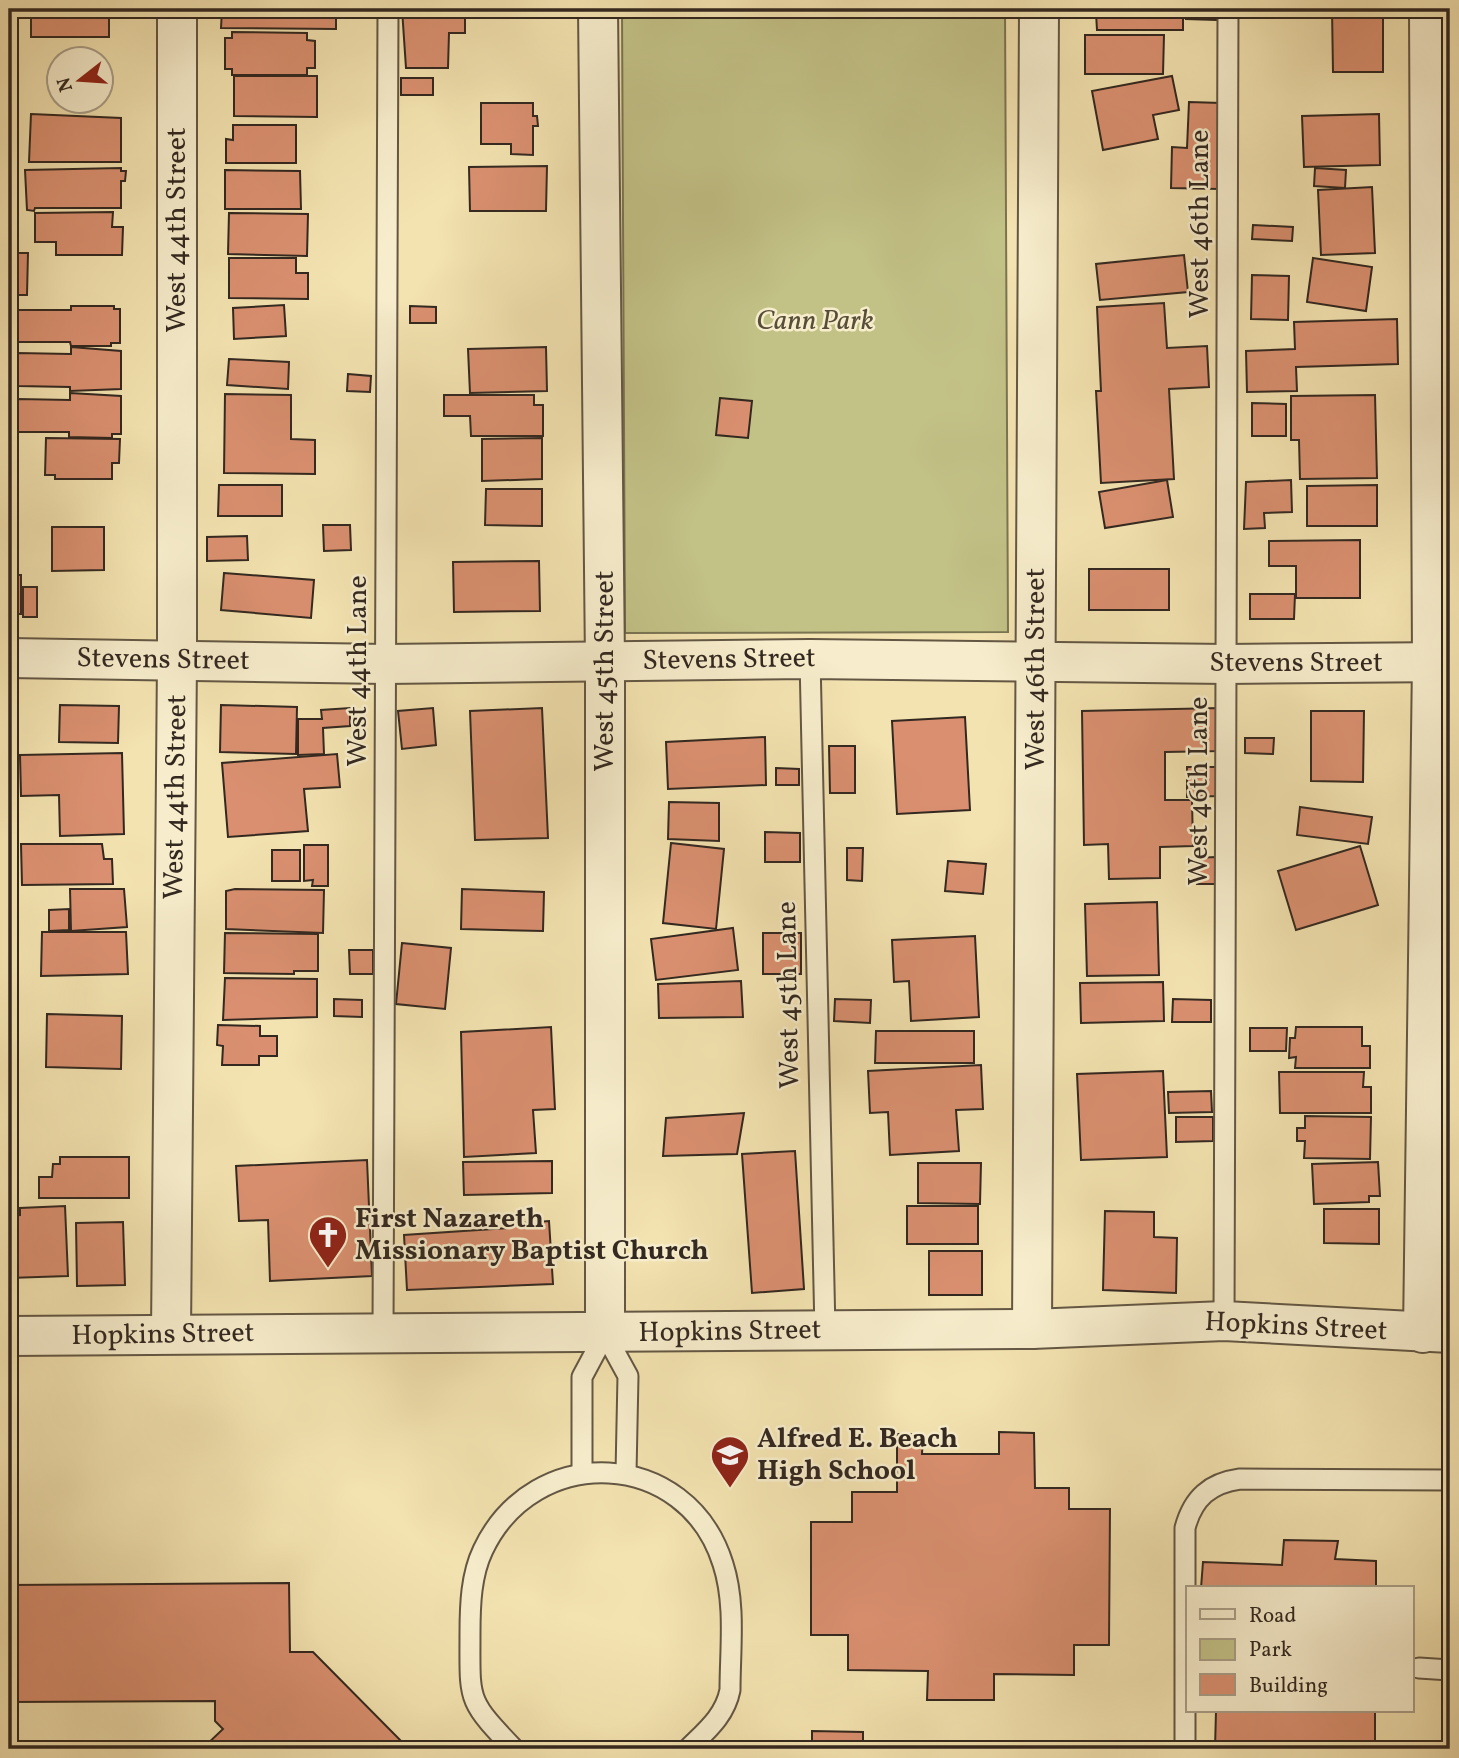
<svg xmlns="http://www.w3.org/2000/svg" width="1459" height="1758" viewBox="0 0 1459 1758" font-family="Vollkorn,serif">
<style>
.green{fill:#c2c186;stroke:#7a7453;stroke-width:2}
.building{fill:#da9070;stroke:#332820;stroke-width:2}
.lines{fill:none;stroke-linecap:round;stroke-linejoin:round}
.service-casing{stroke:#635744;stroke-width:23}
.minor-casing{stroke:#635744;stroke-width:42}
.service{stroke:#f7edcc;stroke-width:19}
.minor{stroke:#f7edcc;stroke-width:38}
.labels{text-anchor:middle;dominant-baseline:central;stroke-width:5;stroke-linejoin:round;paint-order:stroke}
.street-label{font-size:28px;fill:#332820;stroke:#f7edcc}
.park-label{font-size:28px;font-style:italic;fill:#574e3a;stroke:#f7edcc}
.poi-label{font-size:28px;font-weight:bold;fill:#332820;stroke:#f7edcc;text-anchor:start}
</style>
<rect width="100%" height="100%" fill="#f3e3b0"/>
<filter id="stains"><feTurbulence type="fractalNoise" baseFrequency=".00286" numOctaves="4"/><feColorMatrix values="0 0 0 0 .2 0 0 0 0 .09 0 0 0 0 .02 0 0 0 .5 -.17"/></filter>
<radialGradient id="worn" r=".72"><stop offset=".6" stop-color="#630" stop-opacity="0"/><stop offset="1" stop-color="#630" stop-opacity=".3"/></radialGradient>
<polygon class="green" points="622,9 1005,9 1008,632 625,633"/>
<g class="building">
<polygon points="31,9 116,9 116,11 109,11 109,37 31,37"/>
<polygon points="222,9 336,9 336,29 221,28"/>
<polygon points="402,9 465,9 465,33 449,33 448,68 406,68"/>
<polygon points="1088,9 1183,9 1183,30 1097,30 1096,13 1088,14"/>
<polygon points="1187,9 1216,9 1216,20 1186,19"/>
<polygon points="1332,9 1383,9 1383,72 1333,72"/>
<polygon points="232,32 307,33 307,40 315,41 315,68 307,68 307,75 232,75 232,69 225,69 225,38 232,38"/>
<polygon points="1085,35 1164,35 1163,74 1085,74"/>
<polygon points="234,76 317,76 317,117 234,116"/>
<polygon points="1172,76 1179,110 1153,115 1158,139 1103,150 1092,91"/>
<rect x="401" y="78" width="32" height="17"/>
<polygon points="1189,102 1221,103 1219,189 1171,188 1172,147 1187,148"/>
<polygon points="481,103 533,103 533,116 537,116 538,126 533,126 533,155 511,154 511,144 481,144"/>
<polygon points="31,114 121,118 121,162 29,162"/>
<polygon points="1379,114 1380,165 1304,167 1302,116"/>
<polygon points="233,125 296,125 296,163 226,163 226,139 233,140"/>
<polygon points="547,166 546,211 470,211 469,167"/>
<polygon points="121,168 121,171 126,171 125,181 121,181 121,208 35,208 34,211 27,210 25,170"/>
<polygon points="1315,168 1346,170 1345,188 1314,186"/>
<polygon points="225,170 300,171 301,209 225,209"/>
<polygon points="1372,187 1375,253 1321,255 1318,190"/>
<polygon points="113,212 112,227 123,227 122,255 56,255 56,242 35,242 35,213"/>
<polygon points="229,213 308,214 307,256 228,254"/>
<polygon points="1253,225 1293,227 1292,241 1252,239"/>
<polygon points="9,253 28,253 27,295 9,295"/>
<polygon points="1184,255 1188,292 1100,300 1096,264"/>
<polygon points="229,258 296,258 296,273 308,273 308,299 229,298"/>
<polygon points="1313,258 1372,267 1366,311 1307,302"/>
<polygon points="1252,275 1289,276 1288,320 1251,319"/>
<polygon points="1164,303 1167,348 1207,346 1209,387 1169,389 1174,479 1101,483 1096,391 1101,391 1097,307"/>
<polygon points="284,305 286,336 234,339 233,308"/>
<polygon points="71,306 114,306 114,309 120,309 120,343 111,343 111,346 71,346 70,342 18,342 18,310 71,310"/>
<polygon points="410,306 436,307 436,323 410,323"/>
<polygon points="1397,319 1398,364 1296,367 1297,391 1247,392 1246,351 1295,349 1294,322"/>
<polygon points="71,347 121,351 121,389 70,391 70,387 18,386 18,353 71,354"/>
<polygon points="546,347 547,391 470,393 468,349"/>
<polygon points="229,359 289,362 288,389 227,385"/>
<polygon points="348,374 371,376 370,392 347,391"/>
<polygon points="70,393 121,396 121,434 112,434 112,438 69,437 69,432 17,432 18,399 70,400"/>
<polygon points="225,394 291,395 291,439 315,440 315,474 224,473"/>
<polygon points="444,395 534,395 534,405 543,405 543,436 471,436 470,416 444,416"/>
<polygon points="1375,395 1377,478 1300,479 1299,440 1291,440 1291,396"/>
<polygon points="720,398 752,401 748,438 716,435"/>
<polygon points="1252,403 1286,404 1286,436 1252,436"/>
<polygon points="46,438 120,439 119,463 112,463 112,479 55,479 55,475 45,475"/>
<polygon points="542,438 542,479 482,481 482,439"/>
<polygon points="1167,480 1173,517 1105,528 1099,492"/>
<polygon points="1291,480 1292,512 1264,513 1265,528 1244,529 1246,482"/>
<polygon points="219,485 282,485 282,516 218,516"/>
<polygon points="1377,485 1377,526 1307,526 1307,486"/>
<polygon points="486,489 542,489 542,526 485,525"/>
<polygon points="323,525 350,525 351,550 324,551"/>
<polygon points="52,527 104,527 104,570 52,571"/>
<polygon points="247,536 248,560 207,561 207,537"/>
<polygon points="1360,540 1360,598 1296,598 1296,566 1269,566 1269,541"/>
<polygon points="539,561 540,611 454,612 453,562"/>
<rect x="1089" y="569" width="80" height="41"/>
<polygon points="224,573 314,580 311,618 221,610"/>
<rect x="9" y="575" width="12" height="39"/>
<rect x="23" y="587" width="14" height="30"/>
<polygon points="1250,594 1295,594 1294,619 1250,619"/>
<polygon points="60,705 119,706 118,743 59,742"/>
<polygon points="221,705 297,707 296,754 220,752"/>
<polygon points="350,708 350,726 323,728 324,754 298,755 298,719 322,719 321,710"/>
<polygon points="433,708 436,745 402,749 398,711"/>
<polygon points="542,708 548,838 475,840 470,711"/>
<polygon points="1220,708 1221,751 1165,752 1165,800 1192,800 1193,846 1160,847 1160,878 1109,879 1108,844 1084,845 1082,711"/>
<polygon points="1311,711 1364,711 1363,782 1311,781"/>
<polygon points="965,717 970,810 897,814 892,721"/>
<polygon points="765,737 766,785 668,789 666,742"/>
<polygon points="1245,738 1274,738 1273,754 1245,753"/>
<polygon points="829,746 855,746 855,793 830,793"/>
<polygon points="122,753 124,834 60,836 59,795 21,796 20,755"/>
<polygon points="337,754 340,787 304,789 308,831 228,837 222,763"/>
<polygon points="1187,767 1218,767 1218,796 1187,797"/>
<polygon points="776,768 799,769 799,785 776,785"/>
<polygon points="669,802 719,803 719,841 668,839"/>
<polygon points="1300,807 1372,817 1368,844 1297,835"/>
<polygon points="765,832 800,833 800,862 765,862"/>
<polygon points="671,843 724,849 716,929 663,923"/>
<polygon points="21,844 102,844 104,859 112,859 113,884 22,885"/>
<polygon points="304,845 328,845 328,886 312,886 313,880 304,881"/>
<polygon points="1360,846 1378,905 1296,930 1278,871"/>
<polygon points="847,848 863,848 862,881 847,880"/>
<rect x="272" y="850" width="28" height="31"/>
<polygon points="1215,857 1216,884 1197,884 1196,858"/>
<polygon points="948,861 986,864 983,894 945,891"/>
<polygon points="70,889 124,889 127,927 71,931"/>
<polygon points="235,889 324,890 323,933 226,929 226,891"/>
<polygon points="462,889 544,892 543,931 461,929"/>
<polygon points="1157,902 1159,975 1087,976 1085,904"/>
<polygon points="69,909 69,930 49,931 49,910"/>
<polygon points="733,928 738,970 656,980 651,939"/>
<polygon points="42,932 126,932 128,974 41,976"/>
<rect x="9" y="933" width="8" height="41"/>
<polygon points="225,933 318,934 318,971 294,971 294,974 224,973"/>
<rect x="763" y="933" width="38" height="41"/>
<polygon points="975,936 979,1017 911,1021 909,981 894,982 892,940"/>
<polygon points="402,943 451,948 445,1009 396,1004"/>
<polygon points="349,950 373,950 373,974 350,974"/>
<polygon points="225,978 317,979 317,1017 223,1020"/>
<polygon points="741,981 743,1017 659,1018 658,984"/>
<polygon points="1163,982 1164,1021 1081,1023 1080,983"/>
<polygon points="334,999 362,1000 362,1017 334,1016"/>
<polygon points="835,999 871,1000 870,1023 834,1021"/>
<polygon points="1173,999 1211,1000 1211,1022 1172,1022"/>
<polygon points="47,1014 122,1016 121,1069 46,1067"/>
<polygon points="218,1025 260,1026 260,1036 277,1036 277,1056 259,1056 259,1065 222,1065 223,1046 217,1045"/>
<polygon points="551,1027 555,1109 533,1110 536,1153 464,1157 461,1032"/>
<polygon points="1296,1027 1362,1027 1362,1046 1370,1046 1370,1068 1295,1068 1296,1057 1289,1058 1290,1038 1295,1038"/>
<polygon points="1250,1028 1287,1028 1286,1051 1250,1051"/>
<polygon points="876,1031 974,1031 974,1063 875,1063"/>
<polygon points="981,1065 983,1109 956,1110 959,1151 890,1155 888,1112 870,1113 868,1071"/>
<polygon points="1163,1071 1167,1157 1081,1160 1077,1074"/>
<polygon points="1279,1072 1364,1072 1363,1087 1371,1087 1371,1113 1280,1113"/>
<polygon points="1211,1091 1212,1112 1169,1113 1168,1092"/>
<polygon points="744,1113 737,1154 663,1156 666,1118"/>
<polygon points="1305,1116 1371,1117 1370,1159 1304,1158 1305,1141 1297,1141 1297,1128 1305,1128"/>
<polygon points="1176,1117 1213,1117 1213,1141 1176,1142"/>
<polygon points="795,1151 804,1289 752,1293 742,1154"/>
<polygon points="60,1157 129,1157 129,1198 39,1198 39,1177 52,1177 53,1164 60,1164"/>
<polygon points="367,1160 372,1276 270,1281 268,1220 239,1221 236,1166"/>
<polygon points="552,1161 552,1193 464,1195 463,1162"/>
<polygon points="1378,1162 1380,1196 1369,1196 1369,1202 1314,1204 1312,1164"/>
<polygon points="918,1163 981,1163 980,1204 918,1203"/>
<polygon points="65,1206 68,1276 9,1278 9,1216 20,1215 20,1208"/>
<rect x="907" y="1206" width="71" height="38"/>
<polygon points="1324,1209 1379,1209 1379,1244 1324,1243"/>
<polygon points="1105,1211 1154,1212 1154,1237 1177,1238 1176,1293 1103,1290"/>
<polygon points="549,1221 553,1284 407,1290 404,1235 508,1228 508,1224"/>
<polygon points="123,1222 125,1285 77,1286 76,1223"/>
<rect x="929" y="1251" width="53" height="44"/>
<polygon points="999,1432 1034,1433 1035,1488 1069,1488 1069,1509 1110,1509 1109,1645 1074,1645 1074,1675 994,1674 994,1700 927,1700 928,1671 848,1670 848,1635 811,1635 811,1522 852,1522 852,1492 897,1492 897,1434 923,1434 922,1454 999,1454"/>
<polygon points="1284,1540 1338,1541 1335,1559 1376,1561 1376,1588 1201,1588 1203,1562 1282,1565"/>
<polygon points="289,1583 290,1652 313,1652 409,1749 202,1749 223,1729 215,1721 215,1701 9,1702 9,1585"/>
<polygon points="1216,1711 1375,1711 1375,1749 1215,1749"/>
<polygon points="812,1731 863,1732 863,1749 809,1749 812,1746"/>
</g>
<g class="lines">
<g class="service-casing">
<g id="service">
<polyline points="810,659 825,1331"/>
<polyline points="1224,1321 1228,9"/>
<polyline points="383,1334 388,9"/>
<polyline points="605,1334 628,1376 626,1473"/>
<polyline points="582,1473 582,1377 605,1334"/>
<polyline points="1419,1668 1450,1670"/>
<path d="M514 1749C466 1699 470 1701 470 1633 470 1605 471 1575 483 1550 534 1442 687 1448 723 1564 736 1604 730 1649 730 1690 725 1716 706 1731 688 1749"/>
<path d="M1185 1749V1528C1193 1498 1210 1483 1240 1479L1450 1480"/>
</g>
</g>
<g class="minor-casing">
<g id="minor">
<polyline points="598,9 605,662 605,1334"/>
<polyline points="9,658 386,664 810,659 1227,664 1450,662"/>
<polyline points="1032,1329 1039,9"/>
<polyline points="1423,1333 1432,662 1429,9"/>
<polyline points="171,1334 177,659 177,9"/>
<polyline points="9,1336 1032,1329 1224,1321 1450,1333"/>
</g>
</g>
<use href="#service" class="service"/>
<use href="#minor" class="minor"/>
</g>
<defs>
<g id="church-pin" transform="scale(2.0125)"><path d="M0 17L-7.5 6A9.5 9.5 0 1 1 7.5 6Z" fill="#8f2418" stroke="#f7edcc"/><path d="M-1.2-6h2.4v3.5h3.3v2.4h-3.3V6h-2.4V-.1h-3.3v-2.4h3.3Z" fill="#fff"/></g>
<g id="school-pin" transform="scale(2.0125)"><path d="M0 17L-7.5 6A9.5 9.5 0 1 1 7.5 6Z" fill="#8f2418" stroke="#f7edcc"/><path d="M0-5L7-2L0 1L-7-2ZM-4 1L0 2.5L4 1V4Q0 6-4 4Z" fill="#fff"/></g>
</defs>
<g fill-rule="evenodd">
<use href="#church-pin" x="328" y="1235"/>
<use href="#school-pin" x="730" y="1455"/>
</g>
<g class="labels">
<g class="street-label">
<text transform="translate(1200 224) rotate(-90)">West 46th Lane</text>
<text transform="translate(177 230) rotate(-90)">West 44th Street</text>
<text transform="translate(163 660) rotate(1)">Stevens Street</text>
<text transform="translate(729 660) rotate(-1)">Stevens Street</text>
<text x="1296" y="663">Stevens Street</text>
<text transform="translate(1036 669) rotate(-90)">West 46th Street</text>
<text transform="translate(358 671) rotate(-90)">West 44th Lane</text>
<text transform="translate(605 671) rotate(-90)">West 45th Street</text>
<text transform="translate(1199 791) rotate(-90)">West 46th Lane</text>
<text transform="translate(176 797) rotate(-89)">West 44th Street</text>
<text transform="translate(789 995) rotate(-91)">West 45th Lane</text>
<text transform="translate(1296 1327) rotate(3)">Hopkins Street</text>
<text transform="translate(730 1332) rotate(-1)">Hopkins Street</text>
<text transform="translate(163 1335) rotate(-1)">Hopkins Street</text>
</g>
<g class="park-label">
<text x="815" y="321">Cann Park</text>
</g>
<g class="poi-label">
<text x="355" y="1219">First Nazareth<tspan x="355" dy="32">Missionary Baptist Church</tspan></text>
<text x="757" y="1439">Alfred E. Beach<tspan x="757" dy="32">High School</tspan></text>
</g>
</g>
<rect width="1459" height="1758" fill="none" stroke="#f3e3b0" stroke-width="35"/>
<rect x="10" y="10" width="1438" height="1737" fill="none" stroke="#332820" stroke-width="3.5"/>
<rect x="18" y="18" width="1424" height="1723" fill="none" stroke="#332820" stroke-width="2"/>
<rect x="1186" y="1586" width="228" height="126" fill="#f7edcc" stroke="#a99e87" stroke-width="2"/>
<rect x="1200" y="1609" width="35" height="10" fill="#f7edcc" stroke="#a99e87" stroke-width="2"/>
<text x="1249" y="1622" font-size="21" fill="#332820">Road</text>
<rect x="1200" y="1639" width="35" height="21" fill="#c2c186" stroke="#a99e87" stroke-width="2"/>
<text x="1249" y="1656" font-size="21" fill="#332820">Park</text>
<rect x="1200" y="1674" width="35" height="21" fill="#da9070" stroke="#a99e87" stroke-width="2"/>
<text x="1249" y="1692" font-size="21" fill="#332820">Building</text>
<g transform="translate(80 80) rotate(253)"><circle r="33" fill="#f7edcc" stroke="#a99e87" stroke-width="2"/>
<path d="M0-5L12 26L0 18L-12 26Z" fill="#8f2418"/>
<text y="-10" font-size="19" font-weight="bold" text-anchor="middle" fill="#332820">N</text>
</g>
<rect width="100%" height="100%" filter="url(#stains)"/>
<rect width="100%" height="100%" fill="url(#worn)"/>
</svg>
